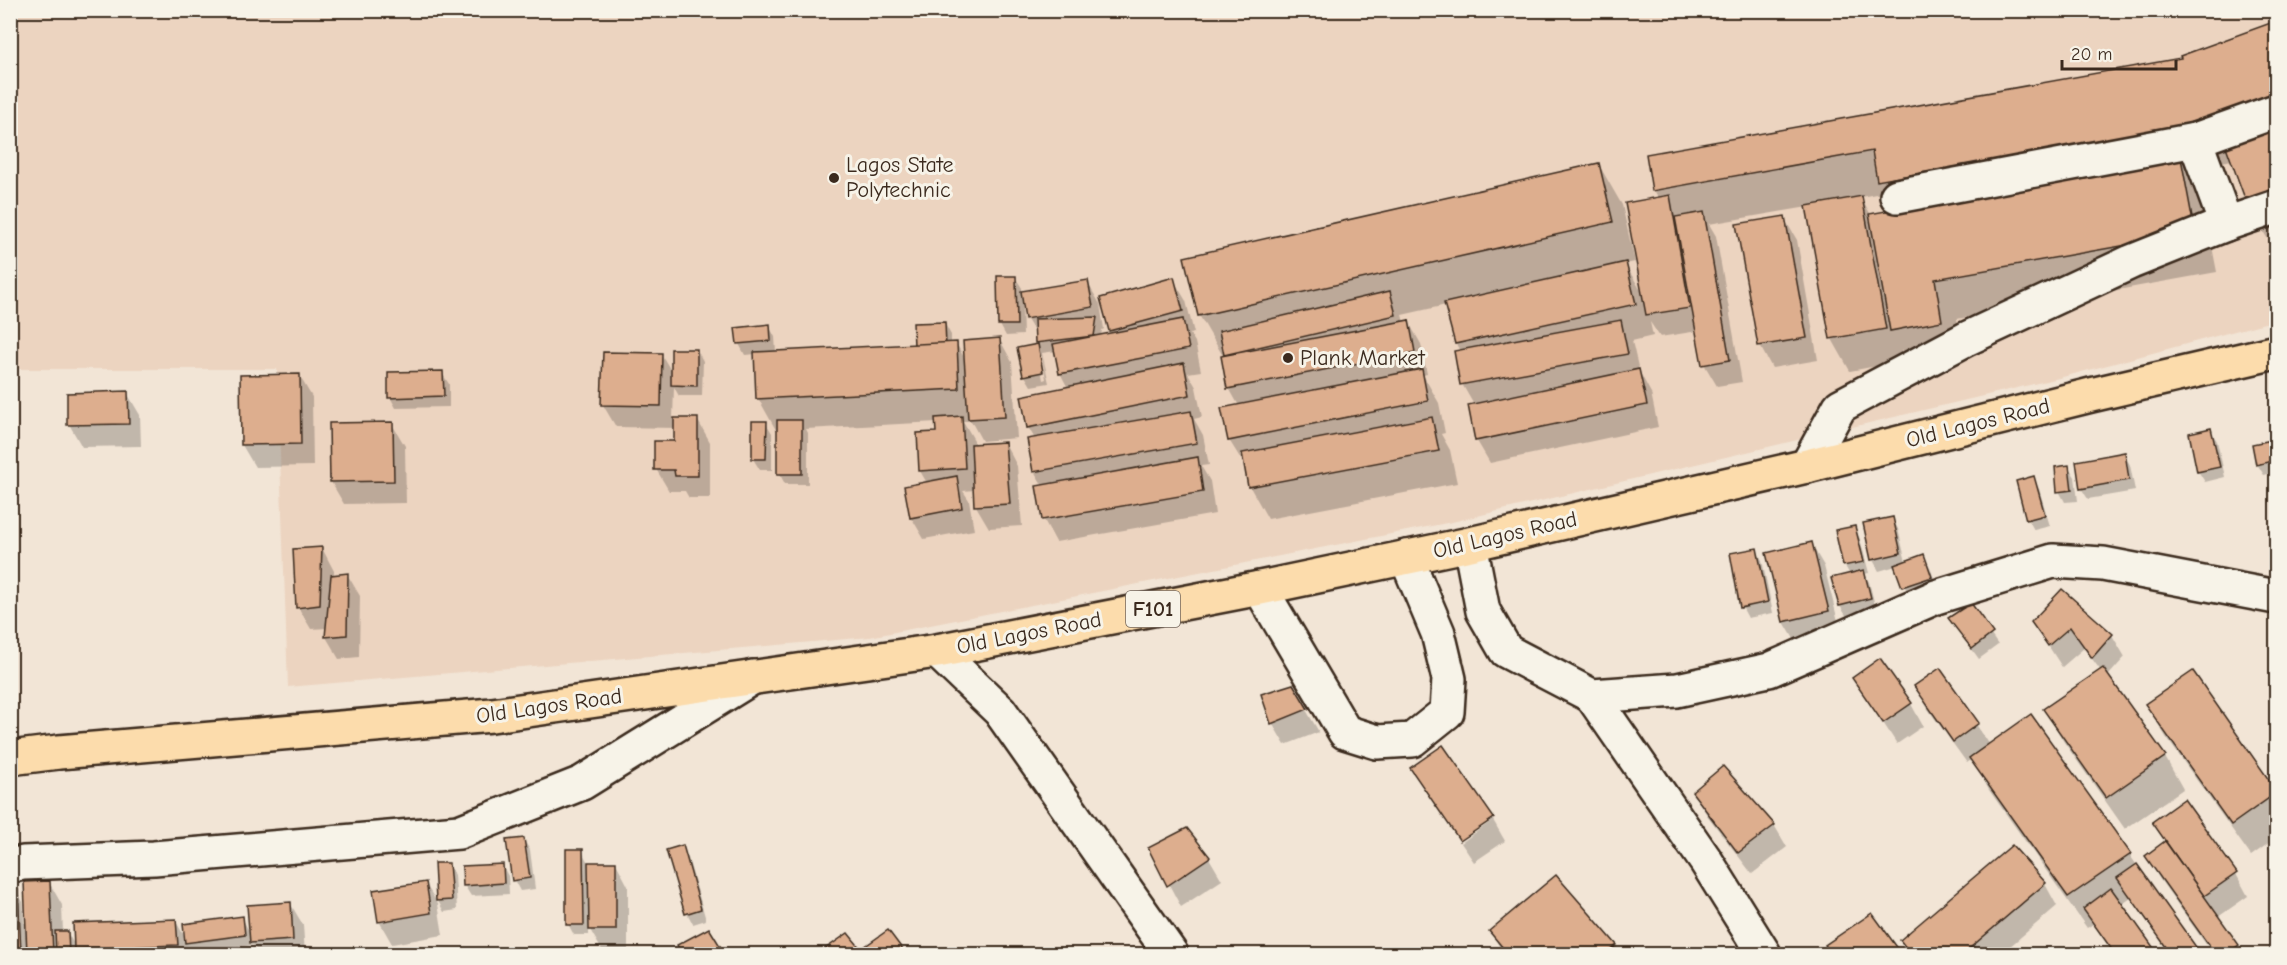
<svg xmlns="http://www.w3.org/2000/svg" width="2287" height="965" viewBox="0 0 2287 965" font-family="'Comic Neue',sans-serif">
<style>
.built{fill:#ecd4c0}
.shadow{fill:#0003;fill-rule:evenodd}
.building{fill:#ddae8e;stroke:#3b2a1e;stroke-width:1.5}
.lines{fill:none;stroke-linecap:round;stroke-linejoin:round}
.minor-casing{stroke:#3b2a1e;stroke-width:38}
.major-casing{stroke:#3b2a1e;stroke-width:38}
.minor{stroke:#f7f3e8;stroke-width:33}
.major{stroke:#fcdcac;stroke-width:33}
.poi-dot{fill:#3b2a1e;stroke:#f7f3e8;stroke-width:2}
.labels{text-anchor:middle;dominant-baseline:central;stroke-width:6;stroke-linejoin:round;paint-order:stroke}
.shield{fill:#f7f3e8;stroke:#73665b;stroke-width:1.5}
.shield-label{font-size:21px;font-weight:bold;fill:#3b2a1e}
.poi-label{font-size:22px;fill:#3b2a1e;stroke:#f7f3e8;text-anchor:start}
.street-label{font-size:22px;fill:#3b2a1e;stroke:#f7f3e8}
</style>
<rect width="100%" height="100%" fill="#f2e5d6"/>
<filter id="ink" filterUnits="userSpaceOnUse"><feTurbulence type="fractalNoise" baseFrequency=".0167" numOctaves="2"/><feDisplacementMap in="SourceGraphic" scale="12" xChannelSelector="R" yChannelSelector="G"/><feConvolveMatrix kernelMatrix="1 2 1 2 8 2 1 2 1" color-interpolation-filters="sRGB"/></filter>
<g filter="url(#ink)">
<polygon class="built" points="10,11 2276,11 2276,320 2059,378 1452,522 870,637 288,687 277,369 11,369"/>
<g class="shadow">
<path d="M2276 23V235L2267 238 2249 206 2232 160 2185 169 2203 200 2217 272 1957 319 1964 361 1914 370 1902 349 1904 361 1850 371 1832 339 1808 207 1709 224 1716 236 1742 382 1717 386 1704 364 1698 331 1660 337 1650 322 1653 336 1632 341 1639 371 1651 393 1658 427 1490 463 1477 441 1470 406 1474 405 1462 384 1460 351 1456 344 1446 305 1402 315 1404 322 1408 321 1421 344 1427 374 1423 375 1439 403 1445 433 1441 434 1450 450 1457 483 1268 519 1250 487 1247 469 1229 440 1239 406 1229 388 1223 356 1199 315 1599 165 1622 205 1635 262 1625 264 1643 294 1659 199 1654 190 2183 59 2182 57ZM1886 192 1896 211 1871 215 1861 197Z"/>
<polygon points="1784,218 1797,240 1818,360 1772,368 1760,346 1738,226"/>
<path d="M1015 277 1022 288V293L1087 282 1100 304 1104 329 1102 330 1101 336 1112 334 1110 330 1173 279 1186 301 1194 333 1190 334 1195 342 1201 371 1188 373 1196 387 1202 417 1194 419 1203 435 1209 465 1201 466 1210 481 1215 514 1056 542 1044 520 1038 487 1043 486 1034 471 1035 439 1028 427 1068 388 1060 373 1056 351 1042 353 1049 383 1031 386 1025 376 1038 346 1036 334 1026 318 1024 303H1022L1023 335 1006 336 1000 325 999 278ZM1039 356H1042L1046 379 1043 380Z"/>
<polygon points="945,324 951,335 951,344 956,343 966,361 1000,340 1012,362 1017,438 982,441 971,421 963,421 974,440 974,446 1005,443 1017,466 1022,526 989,528 976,506 975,490 963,491 969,500 974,530 924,539 911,517 927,483 920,471 938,433 937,422 806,429 808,433 808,484 785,484 779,473 779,430 776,430 758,398 756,354 745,355 739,344 737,329 769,326 775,337 776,352 915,346"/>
<polygon points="697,350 703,361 702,396 679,396 674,387 673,419 697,419 710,442 710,498 689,498 685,491 669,491 656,469 676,443 676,428 616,427 603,405 661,354 673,374"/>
<polygon points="442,373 449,384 449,407 396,408 390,397"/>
<polygon points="299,375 312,397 313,466 255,467 242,445"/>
<polygon points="127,393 140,415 141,446 82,447 69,424"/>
<polygon points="766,423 772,433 772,470 760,470 753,459"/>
<polygon points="392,424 405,446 406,503 344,504 331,482"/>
<polygon points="2210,430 2217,441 2225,477 2205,482 2198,471"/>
<polygon points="2272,442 2276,450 2276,472 2264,475 2257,464"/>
<polygon points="2124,454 2130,465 2135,491 2088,499 2081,488"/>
<polygon points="2068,466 2075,477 2078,501 2065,502 2059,491"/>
<polygon points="2033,478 2039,489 2050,526 2034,530 2028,519"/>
<polygon points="1892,518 1898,529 1906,562 1924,556 1930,567 1937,588 1910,598 1896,566 1879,571 1873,560 1865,525"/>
<polygon points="1854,528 1860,539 1869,573 1864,574 1869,582 1876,609 1847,617 1840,606 1833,579 1850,575 1845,566 1837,532"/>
<polygon points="1811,544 1824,566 1841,633 1797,644 1784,622"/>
<polygon points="322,548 334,571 334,576 347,574 360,596 359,657 339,659 326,637 327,628 311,629 298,607"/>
<polygon points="1756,549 1762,560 1773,613 1748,618 1742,607"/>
<polygon points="2062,591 2112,635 2125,657 2108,676 2165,757 2183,789 2125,829 2064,742 2045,710 2101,671 2084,648 2062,667 2033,622"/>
<polygon points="1970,605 1998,645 1979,659 1950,619"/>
<polygon points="1939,670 1990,745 2129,854 2199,954 2170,954 2131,898 2121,905 2156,954 2114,954 2093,924 2087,928 1989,790 1972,759 1967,763 1928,709 1916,686"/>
<polygon points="2192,674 2276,793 2276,838 2251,856 2166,737 2147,705"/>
<polygon points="1854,678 1911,704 1923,726 1897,744"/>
<polygon points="1292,686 1319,732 1285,745 1272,723"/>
<polygon points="1694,793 1774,825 1787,847 1752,874 1707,815"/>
<polygon points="2184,801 2236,874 2248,896 2218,917 2243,954 2213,954 2159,878 2147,856 2165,843 2154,822"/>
<polygon points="1493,820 1505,841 1474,862 1461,843"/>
<polygon points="1187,830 1209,858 1222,880 1181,907 1150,849"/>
<polygon points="523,839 530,850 535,889 520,891 514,880"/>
<polygon points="682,847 688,858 706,920 693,924 687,913"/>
<polygon points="2012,847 2045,884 2057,906 2001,954 1910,954 1902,941"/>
<polygon points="582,851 588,863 616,863 628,886 628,951 603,952 589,928 589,935 574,935 568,924"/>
<polygon points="449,864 455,875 457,910 444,912 438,901"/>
<polygon points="502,865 508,876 509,894 471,896 464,885"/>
<polygon points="1556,877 1616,946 1621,954 1504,954 1491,932"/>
<polygon points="49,882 62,905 63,933 67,932 75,946 175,920 186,939 242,918 250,933 290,903 303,925 305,954 258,954 253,945 193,953 188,946 189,954 79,954 74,946 74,954 10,954 10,892 17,891 23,902 24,923 27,923"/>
<polygon points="425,883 438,904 443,935 392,944 379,921"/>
<polygon points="1872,915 1900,954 1832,954 1827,946"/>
<polygon points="709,930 723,954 684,954 679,945"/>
<polygon points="887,932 904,954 821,954 848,935 860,951"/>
</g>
<g class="building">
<polygon points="2276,21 2276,96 2204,122 1877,181 1872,151 1652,191 1646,154 2181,58 2180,56"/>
<polygon points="2276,122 2276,196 2248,207 2224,141"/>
<polygon points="2181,158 2195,233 1935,279 1942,321 1890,331 1869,214"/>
<polygon points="1599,163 1613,222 1198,316 1184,257"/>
<polygon points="1670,195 1690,308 1646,315 1625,203"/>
<polygon points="1862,196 1886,329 1830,339 1806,206"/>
<polygon points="1704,212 1730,360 1702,365 1675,217"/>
<polygon points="1785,216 1807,338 1758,346 1736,224"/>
<polygon points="1626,262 1636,304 1455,344 1444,303"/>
<polygon points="997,276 1016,276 1017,325 998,325"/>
<polygon points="1174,277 1183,311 1109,331 1100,298"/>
<polygon points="1088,280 1093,307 1025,319 1021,291"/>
<polygon points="1390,291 1396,315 1224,355 1219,331"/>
<polygon points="1097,317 1094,336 1035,343 1034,319"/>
<polygon points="1183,319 1189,349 1059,374 1053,344"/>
<polygon points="1409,320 1415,352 1227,389 1221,356"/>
<polygon points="1621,320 1628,354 1460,385 1454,351"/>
<polygon points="945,322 946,346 914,346 913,323"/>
<polygon points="770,324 771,341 737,344 735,328"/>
<polygon points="1000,338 1005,417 968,419 963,341"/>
<polygon points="957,342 959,389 756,399 754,352"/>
<polygon points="1038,344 1043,372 1023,376 1017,348"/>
<polygon points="671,349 697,349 697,386 671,385"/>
<polygon points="603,352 662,353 661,406 601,405"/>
<polygon points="1184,363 1190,395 1027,428 1021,396"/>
<polygon points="1422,369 1428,401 1228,441 1221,408"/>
<polygon points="1639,369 1647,405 1475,441 1468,405"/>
<polygon points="443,371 444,396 388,398 388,372"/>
<polygon points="300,374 301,444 241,445 240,375"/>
<polygon points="128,391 129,424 67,425 67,393"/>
<polygon points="1191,411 1197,443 1033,472 1027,439"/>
<polygon points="962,416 965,468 919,471 917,433 936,432 935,418"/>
<polygon points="1432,417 1439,451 1248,487 1242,453"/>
<polygon points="674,418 698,418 698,476 675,476 674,470 654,470 654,441 674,441"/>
<rect x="777" y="420" width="25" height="54"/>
<polygon points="752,421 767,421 766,459 752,459"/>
<polygon points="393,422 394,481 330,482 329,423"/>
<polygon points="2211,428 2220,467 2197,472 2189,433"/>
<polygon points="2272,440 2276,460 2256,465 2252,444"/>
<polygon points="1005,442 1010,504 974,506 971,444"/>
<polygon points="2125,452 2129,480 2080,489 2076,461"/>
<polygon points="1198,457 1203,492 1042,520 1036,486"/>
<polygon points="2069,465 2072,490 2057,492 2055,467"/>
<polygon points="957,476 962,508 910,518 904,486"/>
<polygon points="2034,476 2045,515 2026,520 2016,481"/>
<polygon points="1893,517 1901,553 1871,560 1863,523"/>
<polygon points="1855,526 1864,562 1843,566 1835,530"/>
<polygon points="1812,542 1829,611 1783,622 1766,553"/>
<polygon points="322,547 320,605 296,608 293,549"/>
<polygon points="1757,548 1768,602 1740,608 1730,553"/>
<polygon points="1924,554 1932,577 1902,587 1894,565"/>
<polygon points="1864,570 1871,598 1839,606 1831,578"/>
<polygon points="348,573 347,635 325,637 331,575"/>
<polygon points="2062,589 2113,634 2092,658 2070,627 2048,646 2031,622"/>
<polygon points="1971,603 1993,633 1972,649 1948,618"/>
<polygon points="1880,658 1912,703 1883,723 1852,678"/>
<polygon points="1940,668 1979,723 1953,742 1914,686"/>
<polygon points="2103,668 2166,756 2106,798 2043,709"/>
<polygon points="2193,671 2276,790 2276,793 2231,825 2145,704"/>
<polygon points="1293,684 1308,709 1271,724 1261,694"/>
<polygon points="2031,714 2131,854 2068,897 1969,758"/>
<polygon points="1443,745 1494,818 1460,841 1410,768"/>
<polygon points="1723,766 1775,825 1738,853 1692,792"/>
<polygon points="2184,799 2237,873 2204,896 2152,822"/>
<polygon points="1187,828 1210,857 1167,886 1148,848"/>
<polygon points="524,838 530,878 512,881 506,840"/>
<polygon points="2165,841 2239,945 2226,954 2215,954 2145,856"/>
<polygon points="683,845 701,909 685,914 666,850"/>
<polygon points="2012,845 2046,883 1963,954 1911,954 1900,940"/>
<polygon points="566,849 583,849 584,925 566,925"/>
<polygon points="588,862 616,862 616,930 589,930"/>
<polygon points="434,863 449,863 452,900 436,901"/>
<polygon points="503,864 504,883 463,886 462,866"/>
<polygon points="2137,864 2201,954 2171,954 2117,878"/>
<polygon points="1556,875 1617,945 1606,954 1508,954 1489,931"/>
<polygon points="50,881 53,954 27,954 24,882"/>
<polygon points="426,882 431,913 378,922 373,890"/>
<polygon points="2111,888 2158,954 2115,954 2083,909"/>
<polygon points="10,890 18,890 21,952 10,953"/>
<polygon points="291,902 293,940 250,943 247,905"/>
<polygon points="1872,913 1902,954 1832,954 1825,945"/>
<polygon points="243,916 245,935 185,943 183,924"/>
<polygon points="176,919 178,945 74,949 73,923"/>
<polygon points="709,928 725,954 682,954 677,945"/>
<polygon points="888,930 906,954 818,954 848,933 861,949"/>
<polygon points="55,931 68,931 69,954 56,954"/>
</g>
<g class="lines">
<g class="minor-casing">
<g id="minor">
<polyline points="2195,140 2226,224"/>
<polyline points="1897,196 2195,140 2276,111"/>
<polyline points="1807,466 1840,406 1966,339 2131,262 2226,224 2276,207"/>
<polyline points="1470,544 1483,611 1506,651 1592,696 1677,690 1769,670 1936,597 2053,561 2103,564 2276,597"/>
<polyline points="1260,588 1345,732 1377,742 1412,740 1447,712 1449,679 1438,633 1406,557"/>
<polyline points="937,651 1000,711 1171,954"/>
<polyline points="1592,696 1706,861 1764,954"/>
<polyline points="10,866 23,863 154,858 459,832 582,783 753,677"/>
</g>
</g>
<g class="major-casing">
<polyline id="major" points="10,758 59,752 492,715 937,651 1260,588 1470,544 1807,466 2091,395 2276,352"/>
</g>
<use href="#minor" class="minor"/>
<use href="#major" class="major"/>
</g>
</g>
<g class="poi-dot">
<circle cx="834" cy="178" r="6"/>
<circle cx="1288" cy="358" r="6"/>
</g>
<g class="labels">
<rect class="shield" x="1126" y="591" width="54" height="36" rx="4.5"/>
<g class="shield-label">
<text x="1153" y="609">F101</text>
</g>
<g class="poi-label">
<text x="846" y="165">Lagos State<tspan x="846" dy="25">Polytechnic</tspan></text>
<text x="1300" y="358">Plank Market</text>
</g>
<g class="street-label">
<text transform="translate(1978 423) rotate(-14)">Old Lagos Road</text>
<text transform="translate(1505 535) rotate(-13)">Old Lagos Road</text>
<text transform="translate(1029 633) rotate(-11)">Old Lagos Road</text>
<text transform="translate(549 706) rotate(-8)">Old Lagos Road</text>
</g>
</g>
<rect width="2287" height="965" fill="none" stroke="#f7f3e8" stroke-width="36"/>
<rect x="18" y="18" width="2251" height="929" fill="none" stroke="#3b2a1e" stroke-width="2" filter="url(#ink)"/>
<path d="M2062 60v9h114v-9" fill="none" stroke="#3b2a1e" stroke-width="3"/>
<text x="2071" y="60" font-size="18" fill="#3b2a1e" stroke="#f7f3e8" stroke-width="4.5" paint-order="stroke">20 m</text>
</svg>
